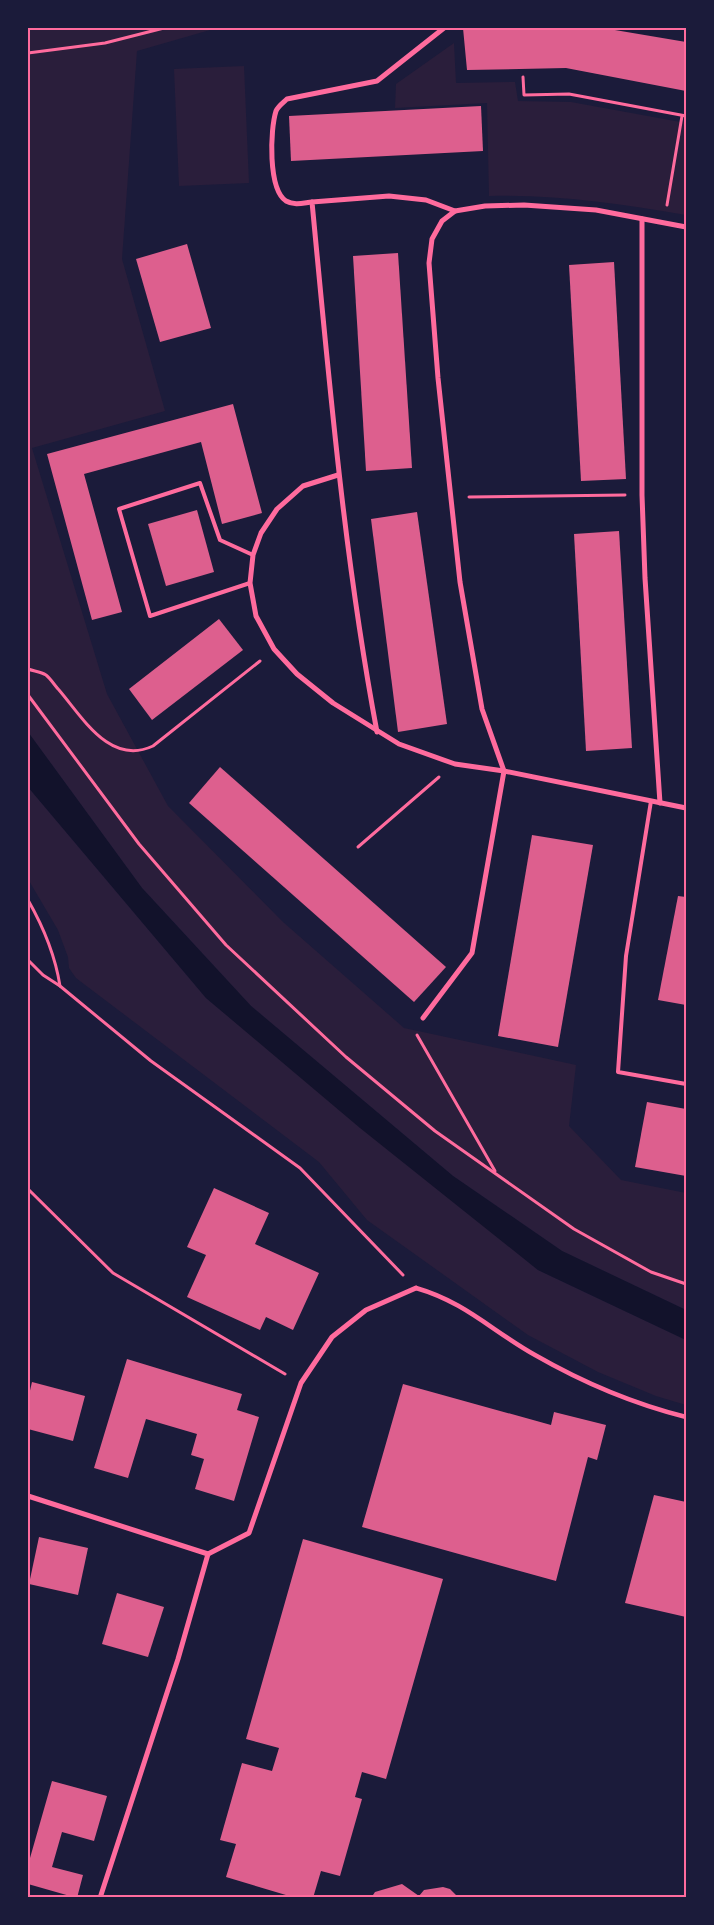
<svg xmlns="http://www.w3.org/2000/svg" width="714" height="1925" viewBox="0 0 714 1925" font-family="'Alegreya Sans',sans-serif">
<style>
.green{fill:#2a1e3b}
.water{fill:#12122b}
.building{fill:#dd5f8e}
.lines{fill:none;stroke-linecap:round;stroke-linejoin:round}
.path{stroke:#ff6b9d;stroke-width:3}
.service{stroke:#ff6b9d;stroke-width:4}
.pedestrian{stroke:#ff6b9d;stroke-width:4.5}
.minor{stroke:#ff6b9d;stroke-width:5}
.neatline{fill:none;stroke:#ff6b9d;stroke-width:2}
</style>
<rect width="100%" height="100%" fill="#1b1b3a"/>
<g class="green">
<polygon points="28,28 217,28 137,51 122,259 165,411 32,448 107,694 168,806 283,922 404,1028 576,1065 569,1126 621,1180 686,1193 686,1310 562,1251 453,1176 251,1006 142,888 28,732"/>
<path d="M454 43 456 83 515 82 518 101 571 102 686 123V215C621 204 556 194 489 196L487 103 395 108 396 84Z"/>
<polygon points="244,66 249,183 179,186 174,69"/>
<polygon points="28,787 206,998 538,1270 686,1340 686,1405 656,1396 598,1372 528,1335 367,1220 319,1162 76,978 69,968 68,957 58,930 28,879"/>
</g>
<polygon class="water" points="28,732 142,888 251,1006 453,1176 562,1251 686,1310 686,1340 538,1270 360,1128 206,998 28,787"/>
<g class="building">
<polygon points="463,28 603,28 686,42 686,91 566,68 467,70"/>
<polygon points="481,106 483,151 291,161 289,116"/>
<polygon points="187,244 211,328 160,342 136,259"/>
<polygon points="398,253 412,468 366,471 353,256"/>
<polygon points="614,262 626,479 581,481 569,265"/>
<polygon points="233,404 262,513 222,524 201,442 84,474 122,612 92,620 47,454"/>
<polygon points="197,510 214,572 166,586 148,524"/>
<polygon points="417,512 447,724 398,732 371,519"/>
<polygon points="619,531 632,748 586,751 574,534"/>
<polygon points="219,619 243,650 152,720 129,689"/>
<polygon points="220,767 446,967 414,1002 189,803"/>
<polygon points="532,835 593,845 558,1047 498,1036"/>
<polygon points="678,896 686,897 686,1005 658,1000"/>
<polygon points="647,1102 686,1109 686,1176 635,1167"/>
<polygon points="214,1188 269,1213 255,1244 319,1273 293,1330 266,1317 260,1330 187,1297 206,1255 187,1247"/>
<polygon points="127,1359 242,1394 237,1410 259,1417 234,1501 195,1489 204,1459 191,1455 197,1434 146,1419 128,1478 94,1468"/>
<polygon points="32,1382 85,1396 73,1441 28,1429 28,1399"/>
<polygon points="403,1384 551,1425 554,1412 606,1425 597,1460 588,1457 556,1581 362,1527"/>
<polygon points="654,1495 686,1502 686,1617 625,1603"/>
<polygon points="39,1537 88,1548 78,1595 29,1584"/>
<polygon points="303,1539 443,1579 386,1779 362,1772 355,1797 362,1799 340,1876 321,1871 313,1898 296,1898 226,1877 236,1844 220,1840 242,1763 272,1771 279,1748 246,1739"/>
<polygon points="117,1593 164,1607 148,1657 102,1644"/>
<polygon points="52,1781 107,1796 94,1841 62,1832 52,1867 83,1875 77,1898 28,1884 28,1865"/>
<polygon points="402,1884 419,1896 424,1890 443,1887 450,1889 459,1898 371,1898 375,1892"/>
</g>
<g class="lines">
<g class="path">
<polyline points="28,53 105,43 164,28"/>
<polyline points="523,77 524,95 569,94 686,116"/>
<polyline points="667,205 682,116"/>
<polyline points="469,497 625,495"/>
<path d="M28 669C33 671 41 672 46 675 51 679 55 686 59 690 83 718 110 766 153 746L260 661"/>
<polyline points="28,695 139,844 226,945 346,1057 435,1131 574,1229 651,1272 686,1284"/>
<polyline points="358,847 439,777"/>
<path d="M28 900C44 928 55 954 60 986L151 1061 300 1168 403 1275"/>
<polyline points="28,960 43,975 60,986"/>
<polyline points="417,1035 495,1171"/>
<polyline points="28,1189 113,1273 285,1374"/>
</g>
<g class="service">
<polyline points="250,583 150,616 119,509 200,483 220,540 253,555"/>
<polyline points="651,801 626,956 618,1072 686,1084"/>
</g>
<path class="pedestrian" d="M416 1288C465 1302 492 1331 535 1355 582 1382 634 1404 686 1417"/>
<g class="minor">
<path d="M312 202C303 203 295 206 286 201 268 189 270 130 276 111 278 106 284 102 287 99L377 81 444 28"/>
<polyline points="642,219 642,495 645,578 660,803"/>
<polyline points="338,475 303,486 277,509 261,533 253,555 250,583 256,616 274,649 297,674 333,703 399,744 455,764 504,771 686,808"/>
<path d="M377 732C344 557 329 379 312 202L389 196 426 200 455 211"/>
<polyline points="423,1018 472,953 504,771 482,709 460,582 438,378 429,263 432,239 442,221 455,211 485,206 524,205 596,210 686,227"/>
<polyline points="28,1496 208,1554 178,1659 100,1898"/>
<polyline points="208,1554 249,1533 301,1383 332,1337 366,1310 416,1288"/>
</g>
</g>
<rect width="714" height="1925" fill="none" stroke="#1b1b3a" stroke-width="58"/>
<rect x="29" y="29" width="656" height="1867" class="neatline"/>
</svg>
